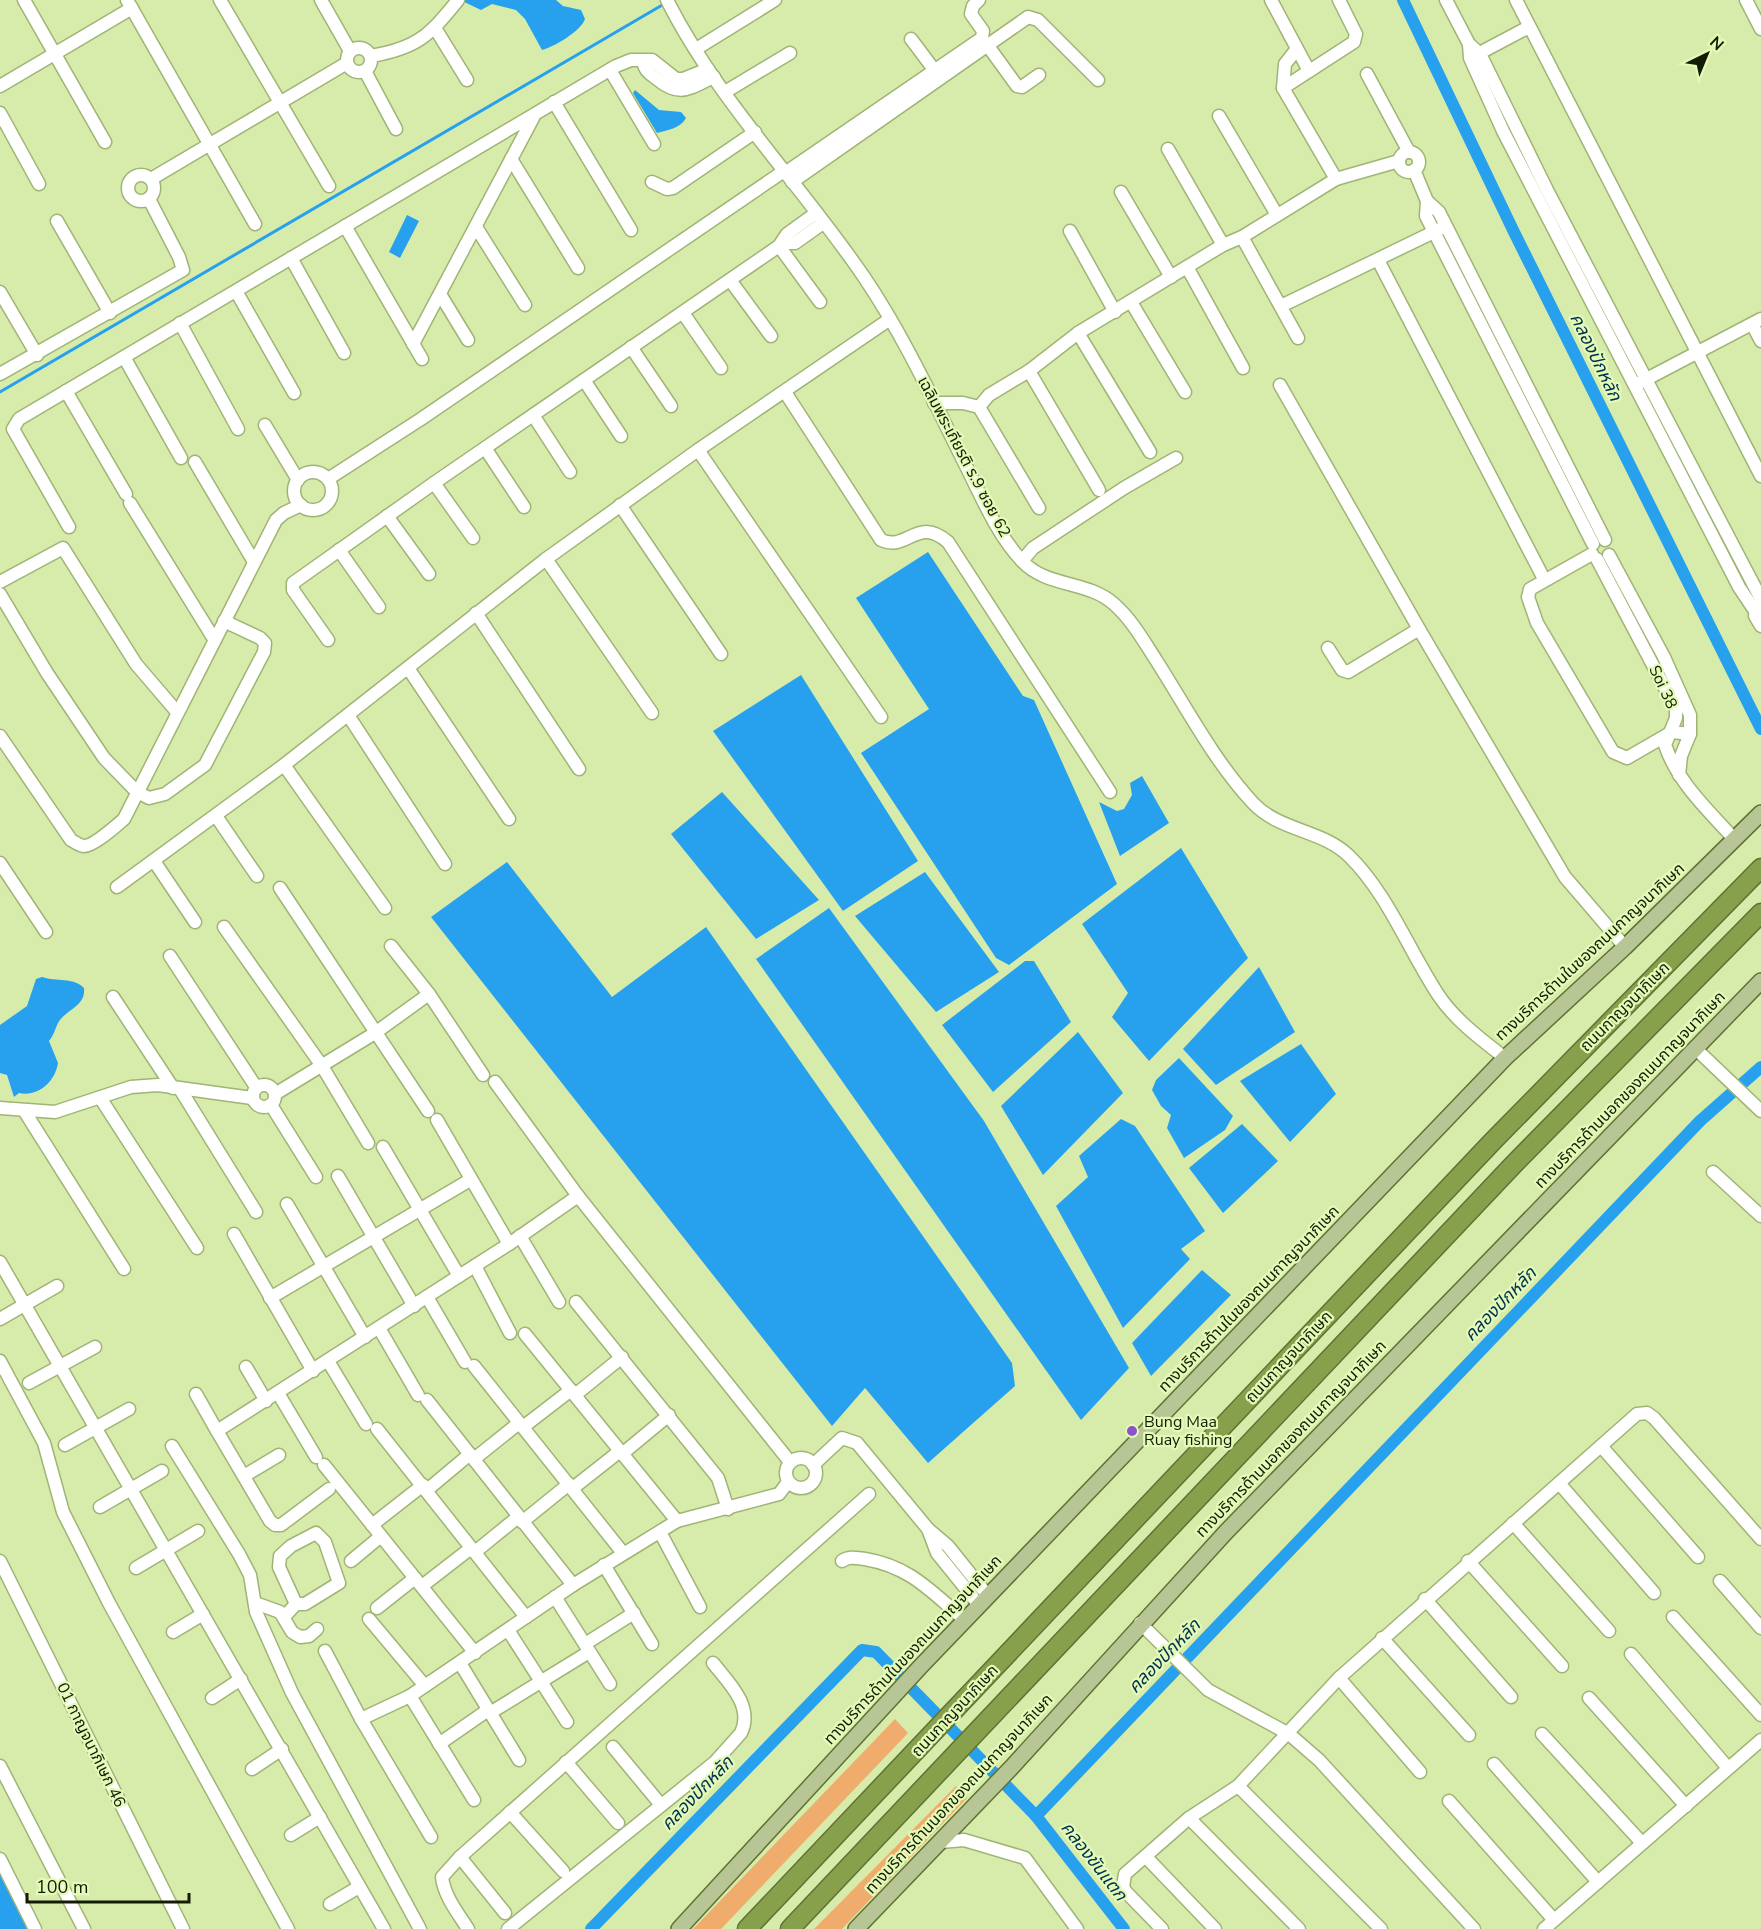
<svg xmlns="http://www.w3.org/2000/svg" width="1761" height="1929" viewBox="0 0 1761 1929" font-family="'Nunito Sans','Noto Sans Thai',sans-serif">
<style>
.green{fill:#f0ac6d}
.water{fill:#27a1ee}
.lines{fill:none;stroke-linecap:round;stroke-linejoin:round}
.stream{stroke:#27a1ee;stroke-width:3}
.canal{stroke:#27a1ee;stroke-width:12}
.minor-casing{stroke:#a0b475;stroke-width:15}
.major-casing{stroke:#5f7233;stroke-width:18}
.highway-casing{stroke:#5f7233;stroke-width:21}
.minor{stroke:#fff;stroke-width:12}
.major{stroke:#b7c694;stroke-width:15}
.highway{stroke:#87a04c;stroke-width:18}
.poi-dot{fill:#8b53ca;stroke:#e4fab8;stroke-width:2}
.labels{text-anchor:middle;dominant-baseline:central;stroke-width:4.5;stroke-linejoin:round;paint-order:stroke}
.street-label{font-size:16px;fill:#151c04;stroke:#e4fab8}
.poi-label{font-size:16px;fill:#151c04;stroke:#e4fab8;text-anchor:start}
.water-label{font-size:18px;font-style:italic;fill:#00304e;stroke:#e4fab8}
</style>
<rect width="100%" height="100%" fill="#d7ecab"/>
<g class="green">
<polygon points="895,1719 908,1733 721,1929 693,1929"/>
<polygon points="956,1786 967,1798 842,1929 814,1929"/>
</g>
<g class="water">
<path d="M460 0H556L563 6 581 10 585 19C581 31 554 47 542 50L525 19 516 10 492 4 481 10Z"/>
<path d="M635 90 659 110 681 112 686 118C680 129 667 130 657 133L633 93Z"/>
<polygon points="407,215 419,221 400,258 389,252"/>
<polygon points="928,552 1023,696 1034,700 1117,884 1009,965 996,958 861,753 929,709 856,598"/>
<polygon points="801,675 918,861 843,911 713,731"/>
<polygon points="1142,776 1169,823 1120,856 1099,802 1117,811 1124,809 1132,795 1130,783"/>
<polygon points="722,792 819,900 756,939 671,834"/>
<polygon points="1181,848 1248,958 1149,1061 1112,1017 1128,993 1082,924"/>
<polygon points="507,862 612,997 706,927 1012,1363 1015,1386 928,1463 865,1388 832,1426 431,917"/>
<polygon points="925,872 999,972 936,1012 855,916"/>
<polygon points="829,908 984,1121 1129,1368 1081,1420 756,959"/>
<polygon points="1025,961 1034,961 1071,1022 993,1092 942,1025"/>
<polygon points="1259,967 1295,1032 1216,1085 1183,1049"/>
<path d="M42 977C57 982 73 977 84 988 86 1007 66 1009 58 1023 55 1029 54 1035 49 1041L58 1063C55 1082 38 1097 19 1093L14 1097 7 1075 0 1073V1025L27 1006 36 979Z"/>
<polygon points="1078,1032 1123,1093 1043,1175 1001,1106"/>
<polygon points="1301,1044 1336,1094 1290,1142 1240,1081"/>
<polygon points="1179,1058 1233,1116 1225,1130 1184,1158 1167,1128 1171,1115 1161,1106 1152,1090 1156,1080"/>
<polygon points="1121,1119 1135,1126 1205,1231 1181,1249 1190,1259 1123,1328 1056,1206 1088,1177 1079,1156"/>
<polygon points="1242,1124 1278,1161 1223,1213 1189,1168"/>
<polygon points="1202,1270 1231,1295 1151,1376 1132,1343"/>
<polygon points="0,1868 31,1929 0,1929"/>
</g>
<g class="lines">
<polyline class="stream" points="0,392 664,4"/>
<g class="canal">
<polyline points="1403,0 1513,230 1761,729"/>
<polyline points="1036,1816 1700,1121 1761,1067"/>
<polyline points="591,1929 862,1650 876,1652 1036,1816 1124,1929"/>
</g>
<g class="minor-casing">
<g id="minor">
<polyline points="24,0 105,142"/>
<polyline points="127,0 255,224"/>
<polyline points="220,0 329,186"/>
<polyline points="321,0 350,51"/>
<path d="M667 0C718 101 800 183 864 277 904 336 934 402 966 466 982 498 997 534 1022 561 1047 588 1087 580 1114 604 1132 620 1143 640 1156 660 1186 707 1214 761 1253 803 1279 831 1323 830 1349 856 1388 894 1409 951 1439 996 1455 1020 1482 1040 1505 1058"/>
<polyline points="1271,0 1309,71"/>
<polyline points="1446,0 1469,44 1480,54 1547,190 1761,599"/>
<polyline points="1516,0 1761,476"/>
<polyline points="1746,0 1761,29"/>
<polyline points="435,28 467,80"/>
<polyline points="911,39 935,71"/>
<polyline points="1469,44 1470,58 1503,131 1739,587 1755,611"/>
<polyline points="988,46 1017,86 1022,87 1039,75"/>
<circle cx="359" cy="60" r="12"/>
<polyline points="696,49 775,0"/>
<polyline points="1296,50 1285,64 1283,88 1336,179"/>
<path d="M371 56C417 48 429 36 458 0"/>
<polyline points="1474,56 1529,27"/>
<path d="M643 61C645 71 649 73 657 79 680 98 689 88 714 77"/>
<polyline points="610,70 654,144"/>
<polyline points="365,71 396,129"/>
<polyline points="1367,74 1409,152"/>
<polyline points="0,86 132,8"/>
<polyline points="1283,88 1354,42 1356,34 1339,0"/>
<polyline points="725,92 790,53"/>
<polyline points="554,102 631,230"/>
<polyline points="0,113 39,184"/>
<polyline points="1219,116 1277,215"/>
<polyline points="1168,149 1223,245"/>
<circle cx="1409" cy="162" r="10"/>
<polyline points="511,159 578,268"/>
<polyline points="1414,170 1427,201 1439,212 1605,540"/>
<polyline points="785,173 982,38 983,31 971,14 973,6 979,0"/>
<circle cx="141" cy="188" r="13"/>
<polyline points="151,179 347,63"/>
<polyline points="652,182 667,189 673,188 755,132"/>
<polyline points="792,182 1028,17 1038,20 1098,80"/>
<polyline points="1121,192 1171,277"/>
<polyline points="1427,201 1426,216 1593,544"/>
<polyline points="57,221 110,313"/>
<polyline points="345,226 422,359"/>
<polyline points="476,227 525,305"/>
<polyline points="1070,231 1115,312"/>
<polyline points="1242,237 1298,338"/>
<polyline points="784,243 795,243 823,223"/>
<polyline points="779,246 820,302"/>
<polyline points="291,258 344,353"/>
<polyline points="1378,260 1544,579"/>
<polyline points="1187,267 1243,368"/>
<polyline points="730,280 771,336"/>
<polyline points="236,291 294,393"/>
<polyline points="0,292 37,355"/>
<polyline points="440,294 468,340"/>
<polyline points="1131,302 1185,392"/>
<polyline points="1281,306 1440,229"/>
<polyline points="683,313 721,368"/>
<polyline points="180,323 238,429"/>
<polyline points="1752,324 1761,341"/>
<polyline points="1078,333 1150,452"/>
<polyline points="413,344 533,118"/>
<polyline points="631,347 671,406"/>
<polyline points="124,357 181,458"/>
<polyline points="1029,371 1099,490"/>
<polyline points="0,374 183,270 179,257 149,199"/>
<polyline points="584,380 621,436"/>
<polyline points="1639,383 1761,319"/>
<polyline points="1280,385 1419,629 1565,877 1625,947"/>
<polyline points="66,391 126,494"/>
<path d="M785 392 881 540C908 552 917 515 948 542L1110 792"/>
<polyline points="934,403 963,403 979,407"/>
<polyline points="533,415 570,472"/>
<polyline points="265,425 298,480"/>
<polyline points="485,448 524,507"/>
<polyline points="698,450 881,717"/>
<polyline points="195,462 254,562"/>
<circle cx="313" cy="491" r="19"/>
<polyline points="328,479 421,419 784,171"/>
<polyline points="434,483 473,538"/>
<polyline points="130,503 214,639"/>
<polyline points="620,505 721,654"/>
<polyline points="1039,508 979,407 989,395 1029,371 1078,333 1223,245 1242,237 1336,179 1399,161"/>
<polyline points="387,516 429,574"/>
<polyline points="69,527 13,429 19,419 616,66 631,60 652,60 676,79 683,79 708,69"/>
<polyline points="339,550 379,607"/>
<polyline points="1592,554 1530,589 1528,597 1537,623 1613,752 1627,758 1672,732 1690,734"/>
<polyline points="1609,555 1664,657 1690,715 1690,734 1681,756 1679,775"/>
<polyline points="546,559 652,713"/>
<path d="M1597 559 1676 709V718L1665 745C1678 783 1708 810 1734 839"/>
<polyline points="1022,561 1033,548 1124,488 1176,458"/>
<polyline points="0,582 63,548 136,664 177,712"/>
<polyline points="0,594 47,673 104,758 137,792 149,798 165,794 205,765 264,652 265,643 260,638 224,621"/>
<polyline points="1758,605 1755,616 1761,626"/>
<polyline points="476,613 579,769"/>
<polyline points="328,640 293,590 293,583 434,483 779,246 787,234 816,213"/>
<polyline points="1328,648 1342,670 1348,672 1419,629"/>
<polyline points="408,668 509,819"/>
<polyline points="348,715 445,864"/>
<path d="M0 736 71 840C75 842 80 846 84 846 94 846 117 825 124 819L276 520 284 513 301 505"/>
<polyline points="284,765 385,908"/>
<polyline points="216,816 257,876"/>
<polyline points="154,861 195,922"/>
<polyline points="0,863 46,932"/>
<polyline points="117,887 284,765 546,559 698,450 890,319"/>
<polyline points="280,888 428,1111"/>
<polyline points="224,927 322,1066 368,1143"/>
<polyline points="391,946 429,994 483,1075"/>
<polyline points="170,956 256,1087"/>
<polyline points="113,997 173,1088"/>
<polyline points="1695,1048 1761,1111"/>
<polyline points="495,1082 578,1196 790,1462"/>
<circle cx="264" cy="1096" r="11"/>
<polyline points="180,1089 256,1212"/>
<polyline points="275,1094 375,1033 429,994"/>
<polyline points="101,1099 197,1248"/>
<polyline points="271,1105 316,1177"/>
<polyline points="0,1108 55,1112 131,1087 158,1085 252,1098"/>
<polyline points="25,1112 124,1269"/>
<polyline points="437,1120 509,1244"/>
<polyline points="383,1147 459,1276"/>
<polyline points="1713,1172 1761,1216"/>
<polyline points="338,1176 414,1306"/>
<polyline points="287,1204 365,1337"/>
<polyline points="234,1234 313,1371"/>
<polyline points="520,1236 559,1302"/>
<polyline points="0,1262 384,1929"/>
<polyline points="475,1266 510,1333"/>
<polyline points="427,1297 465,1362"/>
<polyline points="270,1298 470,1180"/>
<polyline points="576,1302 718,1478 728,1509"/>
<polyline points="0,1319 57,1286"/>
<polyline points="379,1328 418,1395"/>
<polyline points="525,1334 677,1521"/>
<polyline points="0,1361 44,1443 63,1512 109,1603 288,1929"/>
<polyline points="328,1361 366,1424"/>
<polyline points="474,1366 623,1553"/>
<polyline points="246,1367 266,1401"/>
<polyline points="29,1383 95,1347"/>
<polyline points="278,1393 316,1457"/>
<polyline points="196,1394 217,1431"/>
<polyline points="575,1395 622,1357"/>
<polyline points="427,1400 573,1585"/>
<polyline points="523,1427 571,1390"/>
<polyline points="377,1429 526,1617"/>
<polyline points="65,1445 129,1409"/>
<polyline points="172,1446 239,1554 250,1575 256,1612 292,1693 420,1929"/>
<polyline points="1601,1446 1698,1557"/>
<polyline points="622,1454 669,1415"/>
<circle cx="801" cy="1473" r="15"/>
<polyline points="474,1459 519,1423"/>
<polyline points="324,1465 475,1653"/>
<polyline points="813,1465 842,1438 857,1443 928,1529 948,1546 988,1596"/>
<polyline points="244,1476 279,1455"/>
<polyline points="1559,1483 1654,1593"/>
<polyline points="573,1488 620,1451"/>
<polyline points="329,1489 281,1525 275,1525 270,1521 217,1431 509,1244 578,1196"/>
<polyline points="427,1490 470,1454"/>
<polyline points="100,1507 162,1471"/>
<polyline points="522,1522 569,1484"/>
<polyline points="1513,1523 1609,1631"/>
<polyline points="372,1525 423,1485"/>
<polyline points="928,1529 937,1553 979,1605"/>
<polyline points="660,1532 700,1607"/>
<polyline points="475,1552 518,1517"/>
<polyline points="0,1561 183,1929"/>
<polyline points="351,1561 381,1536"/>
<path d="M842 1561C849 1556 856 1558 865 1559 911 1567 930 1591 965 1620"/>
<polyline points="1468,1561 1562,1666"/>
<polyline points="604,1565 652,1644"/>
<polyline points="136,1568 198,1531"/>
<polyline points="1720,1581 1761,1628"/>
<polyline points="422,1586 471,1548"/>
<polyline points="555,1597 610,1684"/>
<polyline points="1425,1599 1511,1697"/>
<polyline points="255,1603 280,1612 292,1632 300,1637 309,1636 317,1629"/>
<polyline points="377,1608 415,1578"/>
<polyline points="284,1617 296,1604 279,1567 280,1556 291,1546 316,1533 325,1542 339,1583 305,1604 296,1604"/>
<polyline points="1673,1617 1761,1715"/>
<polyline points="369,1619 425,1686"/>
<polyline points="1140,1623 1208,1690 1289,1734 1319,1760 1474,1929"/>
<polyline points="508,1630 567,1722"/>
<polyline points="173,1632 203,1614"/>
<polyline points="1382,1638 1469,1735"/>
<polyline points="585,1644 634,1613"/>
<polyline points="325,1651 361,1719 410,1696 573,1585 677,1521 779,1494 788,1482"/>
<polyline points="1631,1654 1728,1768"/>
<polyline points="460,1663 519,1760"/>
<polyline points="1339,1678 1420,1772"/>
<polyline points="410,1696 474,1800"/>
<polyline points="212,1698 241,1679"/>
<polyline points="1589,1698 1686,1806"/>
<polyline points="490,1713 589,1652"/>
<polyline points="361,1719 431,1837"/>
<polyline points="1542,1734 1642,1843"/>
<polyline points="439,1744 488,1710"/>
<polyline points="613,1747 661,1805"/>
<polyline points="566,1762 618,1823"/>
<polyline points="1494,1764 1598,1882"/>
<polyline points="0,1766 84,1929"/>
<polyline points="252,1769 282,1749"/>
<polyline points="1238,1786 1381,1929"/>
<polyline points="1449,1801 1554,1920"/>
<polyline points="510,1812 563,1871"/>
<polyline points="1189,1818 1299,1929"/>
<polyline points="291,1835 320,1817"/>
<polyline points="941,1842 964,1840 1025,1858 1077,1929"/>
<polyline points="460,1857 505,1913"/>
<polyline points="1146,1857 1215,1929"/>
<polyline points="0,1859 35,1929"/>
<polyline points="330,1904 359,1887"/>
<path d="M468 1929C458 1913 444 1896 442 1877L460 1857 869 1494"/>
<path d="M508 1929 715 1762 741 1733C754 1706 728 1682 713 1663"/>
<polyline points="1162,1929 1126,1892 1123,1887 1125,1874 1189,1818 1238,1786 1339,1678 1637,1414 1647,1413 1654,1418 1761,1539"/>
<polyline points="1544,1929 1761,1740"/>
</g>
</g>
<g class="major-casing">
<g id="major">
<polyline points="679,1929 921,1666 1505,1058 1625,947 1761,813"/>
<polyline points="856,1929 1011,1768 1226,1532 1761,981"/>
</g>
</g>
<g class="highway-casing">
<g id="highway">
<polyline points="747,1929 1492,1142 1761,868"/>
<polyline points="790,1929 1514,1164 1761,913"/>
</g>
</g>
<use href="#minor" class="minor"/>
<use href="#major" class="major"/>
<use href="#highway" class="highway"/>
</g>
<circle class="poi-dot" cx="1132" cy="1431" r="6"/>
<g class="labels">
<g class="street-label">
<text transform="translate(964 457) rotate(62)">เฉลิมพระเกียรติ ร.9 ซอย 62</text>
<text transform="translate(1663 687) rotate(65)">Soi 38</text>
<text transform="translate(1590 952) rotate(-43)">ทางบริการด้านในของถนนกาญจนาภิเษก</text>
<text transform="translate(1625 1007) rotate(-45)">ถนนกาญจนาภิเษก</text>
<text transform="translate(1630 1090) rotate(-46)">ทางบริการด้านนอกของถนนกาญจนาภิเษก</text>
<text transform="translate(1249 1299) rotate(-46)">ทางบริการด้านในของถนนกาญจนาภิเษก</text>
<text transform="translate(1289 1357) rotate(-47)">ถนนกาญจนาภิเษก</text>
<text transform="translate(1291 1439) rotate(-46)">ทางบริการด้านนอกของถนนกาญจนาภิเษก</text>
<text transform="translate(913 1650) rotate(-47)">ทางบริการด้านในของถนนกาญจนาภิเษก</text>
<text transform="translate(955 1711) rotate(-47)">ถนนกาญจนาภิเษก</text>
<text transform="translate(91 1745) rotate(64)">01 กาญจนาภิเษก 46</text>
<text transform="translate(959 1794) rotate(-47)">ทางบริการด้านนอกของถนนกาญจนาภิเษก</text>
</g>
<g class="poi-label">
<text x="1144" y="1422">Bung Maa<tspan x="1144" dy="18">Ruay fishing</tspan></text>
</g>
<g class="water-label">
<text transform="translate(1596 357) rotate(64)">คลองปักหลัก</text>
<text transform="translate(1500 1304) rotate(-46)">คลองปักหลัก</text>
<text transform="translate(1164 1656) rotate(-46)">คลองปักหลัก</text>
<text transform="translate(697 1793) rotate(-46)">คลองปักหลัก</text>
<text transform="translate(1094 1861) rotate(52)">คลองขันแตก</text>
</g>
</g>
<g transform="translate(1707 54) rotate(43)" stroke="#e4fab8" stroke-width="4.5" paint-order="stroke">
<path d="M0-4.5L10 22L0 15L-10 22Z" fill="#151c04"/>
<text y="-9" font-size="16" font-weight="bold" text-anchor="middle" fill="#151c04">N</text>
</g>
<path d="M27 1893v9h162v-9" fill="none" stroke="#151c04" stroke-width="3"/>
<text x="36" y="1893" font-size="18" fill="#151c04" stroke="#e4fab8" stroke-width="4.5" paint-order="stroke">100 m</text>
</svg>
